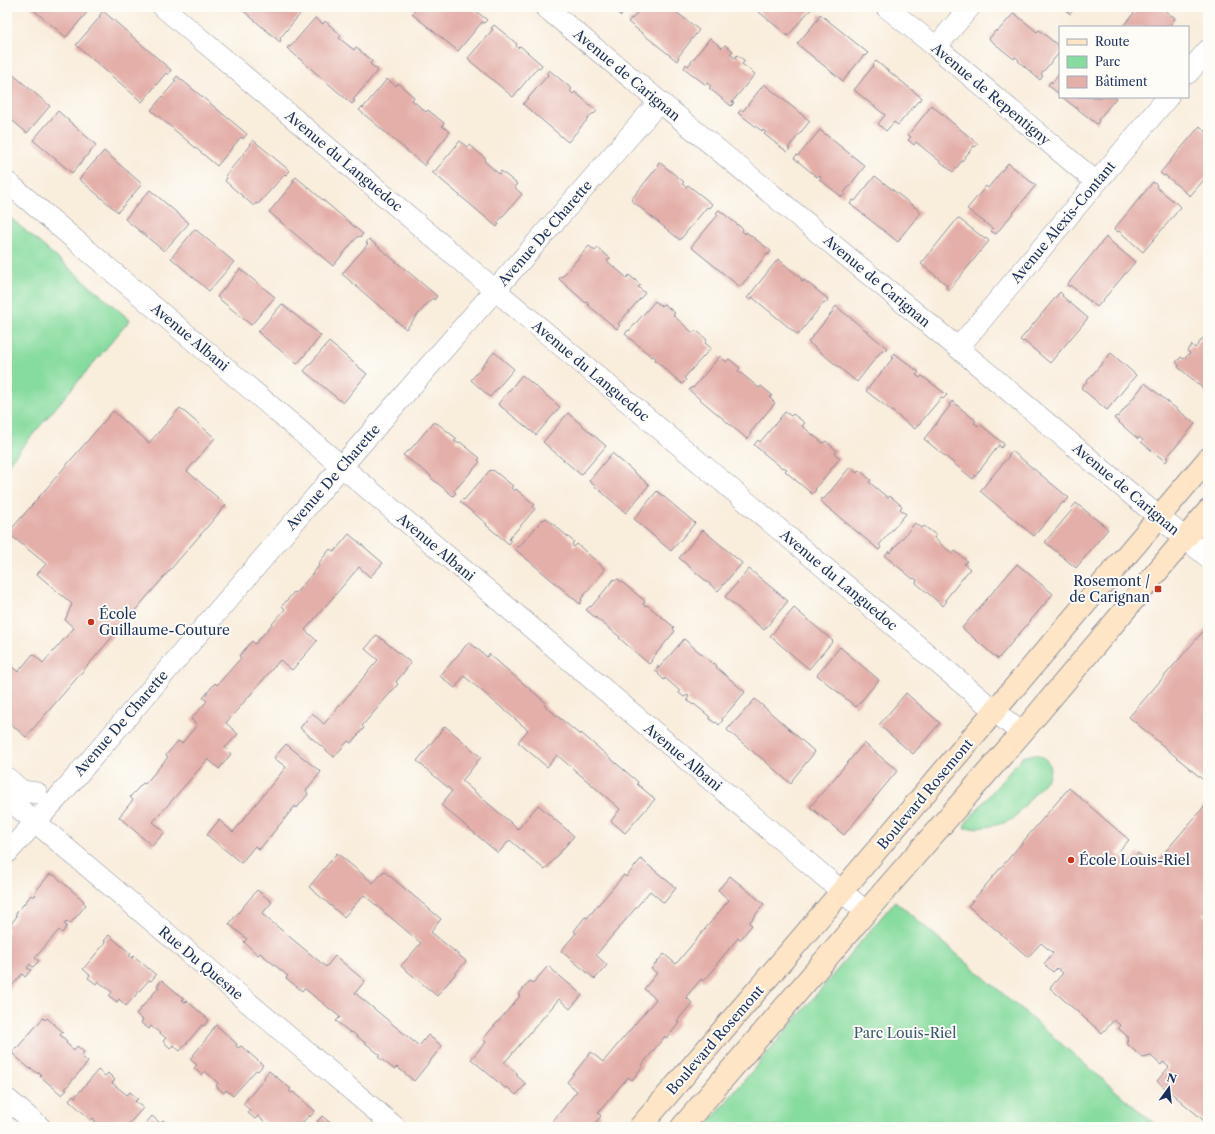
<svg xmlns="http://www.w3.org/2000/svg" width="1215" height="1134" viewBox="0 0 1215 1134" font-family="'Libre Caslon Text',serif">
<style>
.green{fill:#86db9e;stroke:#50857e}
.building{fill:#e4afa9}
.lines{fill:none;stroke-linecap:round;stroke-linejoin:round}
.minor-casing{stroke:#8a8e9d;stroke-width:22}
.secondary-casing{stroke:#8a8e9d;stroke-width:24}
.minor{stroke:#fff;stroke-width:21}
.secondary{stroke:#fde5c5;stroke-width:22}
.poi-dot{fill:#c8321e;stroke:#fdfcf7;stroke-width:1.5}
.labels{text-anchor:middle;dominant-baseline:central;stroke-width:4;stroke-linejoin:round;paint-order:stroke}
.street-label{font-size:14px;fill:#1b2f5e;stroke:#fdfcf7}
.poi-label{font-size:14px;fill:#1b2f5e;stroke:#fdfcf7;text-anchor:start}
.park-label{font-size:14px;fill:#365a6e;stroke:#fdfcf7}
</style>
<rect width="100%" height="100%" fill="#fdfcf7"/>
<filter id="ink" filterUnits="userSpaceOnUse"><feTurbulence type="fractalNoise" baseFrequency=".025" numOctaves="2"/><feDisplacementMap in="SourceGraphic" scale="8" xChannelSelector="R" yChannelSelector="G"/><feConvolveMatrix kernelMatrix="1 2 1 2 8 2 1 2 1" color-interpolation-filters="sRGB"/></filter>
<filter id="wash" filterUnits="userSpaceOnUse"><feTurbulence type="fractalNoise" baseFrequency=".012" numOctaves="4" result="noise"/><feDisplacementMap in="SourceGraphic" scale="16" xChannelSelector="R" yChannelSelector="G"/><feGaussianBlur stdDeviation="0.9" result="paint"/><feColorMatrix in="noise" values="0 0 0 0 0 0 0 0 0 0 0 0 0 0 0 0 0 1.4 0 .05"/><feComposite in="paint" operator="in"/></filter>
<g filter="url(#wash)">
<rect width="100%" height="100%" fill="#f9eddc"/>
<g class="green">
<polygon points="7,215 130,320 7,465"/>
<path d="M1034 754C1047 756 1054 767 1047 779L1014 818C1004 825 979 829 965 828L964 826 965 824 1022 757Z"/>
<polygon points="895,901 1158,1127 705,1127"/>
</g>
<g id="blocks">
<g class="building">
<polygon points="30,7 94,7 92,10 90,9 66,37"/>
<polygon points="239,7 306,7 280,38 281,40 280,42"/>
<polygon points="417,7 471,7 487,20 484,23 482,22 458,51 412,14"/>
<polygon points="610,7 626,7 623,11 624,12 621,16"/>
<polygon points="642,7 670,7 699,30 678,57 679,57 677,61 628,22 631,18 632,19"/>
<polygon points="753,7 813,7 810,11 809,11 788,36"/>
<polygon points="1062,7 1076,7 1070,14"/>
<polygon points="1139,7 1160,7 1172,16 1173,16 1175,18 1169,27 1122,27"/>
<polygon points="103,11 171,70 168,75 166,73 142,102 76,45 100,17 99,16"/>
<polygon points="1014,13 1037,32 1039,30 1060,47 1060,52 1041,74 1043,76 1040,80 1018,61 1019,60 1017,58 1015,57 1014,59 989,39 996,30 997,32"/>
<polygon points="820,14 868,53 865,56 864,55 843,81 797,44 819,18 818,17"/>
<polygon points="315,18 323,24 325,21 341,35 339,38 354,50 356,47 372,61 370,64 378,70 353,100 355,101 352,104 287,48 289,46 290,47"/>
<polygon points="494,25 517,44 516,46 518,48 520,46 542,65 539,69 538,67 513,97 470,61 470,60 468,58 493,29 491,28"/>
<polygon points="710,38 722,48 725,45 733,51 730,54 735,58 737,55 745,61 742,64 755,74 732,102 734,103 731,106 709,88 711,86 707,83 706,85 684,68 686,64 688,66"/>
<polygon points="876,61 922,98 920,101 919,100 898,125 894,122 886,131 878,124 885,115 854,90 874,65 873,64"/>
<polygon points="549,70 572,89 570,91 573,94 575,92 597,111 594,114 593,113 568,142 523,104 548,75 547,73"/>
<polygon points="11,73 50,106 27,133 7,116 7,78"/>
<polygon points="1060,73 1060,95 1048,85 1051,81 1052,83"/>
<polygon points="177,76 247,134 243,139 241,137 217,166 151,110 176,81 174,80"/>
<polygon points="387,79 396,86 398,83 414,97 412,100 426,112 428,110 444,123 442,126 450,132 426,162 427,163 425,166 359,110 362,107 363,108"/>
<polygon points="764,84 810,121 788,148 790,149 787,152 764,134 766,132 763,130 762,131 738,113 741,110 743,111"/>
<polygon points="1062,97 1117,97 1098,120 1099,121 1097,124"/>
<polygon points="931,105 978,144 975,147 974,146 953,172 916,142 914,145 908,140 911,137 908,135 929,109 928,109"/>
<polygon points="58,111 96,145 72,173 33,140"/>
<polygon points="1200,126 1208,134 1208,175 1190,196 1165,175 1164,176 1160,173"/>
<polygon points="820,130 865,166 844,193 845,194 842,197 819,179 821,177 819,175 817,177 794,158 797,155 798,156"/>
<polygon points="253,140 290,171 286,175 285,174 258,204 256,203 254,206 225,181 227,178 225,176 251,145 250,144"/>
<polygon points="460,141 468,148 470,145 486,159 484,161 499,174 501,171 517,184 514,187 522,194 497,223 499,224 497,227 432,172 434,170 435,171"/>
<polygon points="104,151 142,184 118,212 79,179"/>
<polygon points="659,162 684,182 682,184 686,187 688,185 712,204 709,208 707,207 680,240 631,200 658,166 657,165"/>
<polygon points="1008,163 1031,182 1032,182 1036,185 996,234 991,231 993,229 967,209 986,186 988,188"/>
<polygon points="875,176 921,212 900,238 901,238 898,242 850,204 853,200 855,201"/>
<polygon points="296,177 363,234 360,237 358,236 333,266 269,212 294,182 293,180"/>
<polygon points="1153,182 1157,185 1156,187 1181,207 1143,252 1119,231 1118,232 1114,229"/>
<polygon points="150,190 189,223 164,251 125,219"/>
<polygon points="719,210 743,229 742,231 745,234 746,232 771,251 768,255 767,254 740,287 691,247 718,215 716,213"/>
<polygon points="958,218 985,239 986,238 989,241 949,290 946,287 947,285 921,264"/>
<polygon points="195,229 234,262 209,291 171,258"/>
<polygon points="1106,237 1109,239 1109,240 1135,262 1097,307 1070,285 1069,287 1067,285"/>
<polygon points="369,239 437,296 434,300 432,298 406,329 342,274 368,244 366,243"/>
<polygon points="589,246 595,251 598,248 610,258 607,261 627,278 629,275 641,285 638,287 645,293 618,324 620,325 617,329 588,305 589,303 587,302 586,303 559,279 561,276 562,277"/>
<polygon points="778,259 802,279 801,280 803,282 804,280 828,299 826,303 824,302 798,335 752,297 750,300 747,298"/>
<polygon points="240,269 275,297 251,325 217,297"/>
<polygon points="1060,292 1063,295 1062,296 1088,318 1050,363 1024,341 1023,342 1020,340"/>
<polygon points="655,301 661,306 664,304 675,313 673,315 693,333 696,330 707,340 705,343 711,348 684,378 686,380 682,384 655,360 656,358 653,356 652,357 625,334 628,330 629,331"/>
<polygon points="282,304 321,336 297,364 258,332"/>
<polygon points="836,306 887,348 884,351 882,350 857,382 808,342 834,310 833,310"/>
<polygon points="1208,332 1208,395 1205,393 1206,391 1178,367 1179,365 1176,362 1181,357 1184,359 1190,353 1187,351 1192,345 1195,348"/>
<polygon points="329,342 367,374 343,403 304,371"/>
<polygon points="494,352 514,369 490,397 471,380"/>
<polygon points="894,353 919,372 916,375 920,378 922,376 947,395 943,399 941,398 915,429 866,391 893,358 892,356"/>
<polygon points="1111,353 1136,375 1107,410 1081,388"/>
<polygon points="720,356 726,362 729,359 740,368 738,371 748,379 759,388 761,386 772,395 770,398 775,403 750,433 751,435 747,439 689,390 692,387 693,388"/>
<polygon points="522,375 560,407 536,435 498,404"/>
<polygon points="1145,383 1195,424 1166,458 1168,459 1166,462 1141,442 1143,440 1139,437 1138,439 1114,418 1116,416 1118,417"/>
<polygon points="952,401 976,421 974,423 978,426 980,424 1004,444 1001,448 999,445 973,479 924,439 950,406 949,405"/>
<polygon points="180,408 215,438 187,471 226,505 26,737 7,721 7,662 18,672 33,654 43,663 74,628 65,620 72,604 37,574 46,564 8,533 113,411 149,443"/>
<polygon points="785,412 791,416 793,414 805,423 802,426 823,443 826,441 837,451 835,454 840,458 815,489 816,490 812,494 785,471 787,469 783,467 782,468 754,445 758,440 760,442"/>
<polygon points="568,413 606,446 581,475 543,442"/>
<polygon points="434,422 436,424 437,423 457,439 454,441 458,443 460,442 480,458 478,460 480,462 454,491 456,493 453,496 430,477 431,476 403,455 407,451 408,452"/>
<polygon points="1012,451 1069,498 1064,503 1063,502 1034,536 980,491 1009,456 1008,455"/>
<polygon points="612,453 649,485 626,513 589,481"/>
<polygon points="850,467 857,473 859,470 871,480 869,482 888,498 890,496 902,506 900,509 906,514 879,545 881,547 879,550 820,501 822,498 824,499"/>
<polygon points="490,470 492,471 493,470 513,486 511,488 514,491 516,489 535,505 533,507 535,509 509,539 511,541 509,544 486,525 487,524 460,502 463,499 464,500"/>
<polygon points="657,491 695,523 671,551 634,519"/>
<polygon points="1076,503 1108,529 1076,568 1045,542 1072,510 1071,509"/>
<polygon points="546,518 574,542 572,544 574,547 577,544 604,568 603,569 604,571 581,599 582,600 580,604 515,549 518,546 519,547 543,519 544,520"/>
<polygon points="915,523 922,528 924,526 936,535 934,538 943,546 953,554 955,551 967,561 964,564 970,569 945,600 947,601 943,606 916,583 917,580 914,578 913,579 885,556 889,551 890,553"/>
<polygon points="703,530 742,563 718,591 679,558"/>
<polygon points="349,534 383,563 370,577 359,567 305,630 317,641 292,670 280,660 226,723 238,734 225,748 231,754 219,769 208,759 153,822 165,832 152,846 119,817 133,800 130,797 143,783 145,784 168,757 166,755 178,741 182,743 197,725 191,719 207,701 203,698 215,683 217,685 241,658 239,656 252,641 255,644 285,609 282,606 294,592 296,593 319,566 318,564 330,549 334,552"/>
<polygon points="1017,564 1053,594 998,659 962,628"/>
<polygon points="749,569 788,601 764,630 725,597"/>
<polygon points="614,579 616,580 618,579 645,601 643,604 644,605 646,606 647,605 674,627 673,629 675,631 651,660 652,661 649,664 619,638 620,637 586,610 590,606 591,607"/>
<polygon points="794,608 833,641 809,669 770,636"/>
<polygon points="1206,628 1208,630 1208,784 1129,717"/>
<polygon points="377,635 411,663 396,682 398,684 362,726 364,728 351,743 348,741 334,757 300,728 312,713 324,724 378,660 365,649"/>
<polygon points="684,639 713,664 714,663 717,666 716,667 745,692 722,719 723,720 719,725 716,722 715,723 709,718 710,717 694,704 693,705 687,700 689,696 688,695 684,697 679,693 680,691 665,678 664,680 658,674 659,673 655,670 658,666 658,669"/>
<polygon points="469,642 487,657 489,654 546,703 544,705 580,735 581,733 638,782 637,784 655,799 625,833 611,821 620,809 557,755 547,767 518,742 528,730 464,676 455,688 440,676"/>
<polygon points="840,647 879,680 856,707 817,675"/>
<polygon points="906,693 940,723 913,754 879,725"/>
<polygon points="755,699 815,752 792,780 793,781 791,784 759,756 757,755 727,730 730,726 730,727"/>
<polygon points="445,726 481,757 462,781 518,829 538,805 574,836 545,870 510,840 498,853 441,805 452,791 417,761"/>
<polygon points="864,743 893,767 893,766 898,770 844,835 810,807"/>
<polygon points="286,744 321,772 306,790 308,794 297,808 295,806 259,850 255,846 241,863 207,835 219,820 233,832 286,767 274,758"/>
<polygon points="1069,788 1129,840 1117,853 1129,864 1138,853 1148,861 1147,863 1152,867 1208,802 1208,908 1203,914 1208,919 1208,1124 1157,1081 1169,1067 1163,1062 1161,1065 1151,1056 1143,1058 1128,1045 1127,1036 1118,1028 1120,1025 1114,1020 1102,1033 1050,988 1063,973 1057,968 1053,972 1044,964 1053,953 1041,943 1028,957 968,906"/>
<polygon points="337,853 373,883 384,871 441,919 431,932 466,961 437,996 401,966 421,943 364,895 344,917 309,887"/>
<polygon points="641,859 676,888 664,903 650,891 596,955 607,965 595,979 561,951 576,933 574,931 585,917 587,918 624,875 626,877"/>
<polygon points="50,874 52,876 53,874 84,901 83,902 86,905 70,924 67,921 64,924 67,926 62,933 59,930 35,958 39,961 33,967 30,964 27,968 31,970 25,977 22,974 7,992 7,924 9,923 11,924 17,916 15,915 31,895 33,897 34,896 36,895 34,893"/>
<polygon points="730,876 764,904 749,923 752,925 740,940 738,938 715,966 716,967 704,981 701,979 686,997 692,1003 677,1021 679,1023 667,1038 665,1036 642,1065 643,1066 632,1080 628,1077 598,1113 601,1116 592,1127 548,1127 577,1091 567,1082 591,1052 603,1062 656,999 644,989 657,973 651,969 664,954 676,964 729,900 718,890"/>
<polygon points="257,890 272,902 262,914 326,967 335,956 365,981 355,993 419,1046 428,1035 442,1046 414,1081 397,1067 394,1069 378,1057 380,1055 352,1032 351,1033 336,1021 340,1017 304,988 302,991 286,978 288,976 260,953 258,955 244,942 247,939 229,924"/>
<polygon points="109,935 131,954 129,956 132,958 134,956 156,975 151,981 149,980 126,1006 119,999 117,1002 109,996 112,992 98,981 96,984 88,978 90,975 83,969 106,942 104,941"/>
<polygon points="548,966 582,995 570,1009 559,999 504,1063 518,1074 516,1075 526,1084 516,1095 507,1087 505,1088 471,1059 486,1042 483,1039 520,996 518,995 530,981 533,983"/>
<polygon points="162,980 184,999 182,1001 185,1003 187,1001 209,1020 204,1026 202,1025 180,1051 173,1045 170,1048 163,1041 166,1038 151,1026 149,1029 141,1023 143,1020 136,1014 159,987 157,986"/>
<polygon points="43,1018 45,1020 47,1018 63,1032 60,1035 67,1041 66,1043 74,1050 77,1046 84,1052 81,1056 88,1062 65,1089 67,1090 62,1095 40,1076 42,1075 39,1072 38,1074 31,1068 30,1069 12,1053 16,1047 17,1048"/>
<polygon points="216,1025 237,1044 236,1046 238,1048 241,1046 263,1065 258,1071 256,1070 233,1096 226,1090 224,1093 216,1086 218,1083 205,1071 202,1075 194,1068 197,1065 190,1059 212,1032 211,1031"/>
<polygon points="98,1070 105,1076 108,1073 115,1080 112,1083 127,1095 130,1092 138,1099 135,1101 143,1108 126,1127 100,1127 94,1122 96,1121 93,1118 91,1120 69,1100 73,1095 75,1097"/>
<polygon points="269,1071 291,1089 289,1091 292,1093 293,1092 315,1111 310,1117 309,1115 299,1127 271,1127 258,1116 255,1119 248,1113 250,1110 243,1104 265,1078 264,1077"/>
<polygon points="152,1116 160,1123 163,1120 171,1127 143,1127"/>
<polygon points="322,1116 335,1127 316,1127 319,1123 317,1122"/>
</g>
</g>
</g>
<g filter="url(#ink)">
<use href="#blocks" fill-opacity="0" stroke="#8a8e9d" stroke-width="1"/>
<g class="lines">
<g class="minor-casing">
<g id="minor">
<polyline points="163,7 495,290 1021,733"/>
<polyline points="545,7 958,348 1137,499 1208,557"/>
<polyline points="886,7 936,47 1096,182"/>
<polyline points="936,47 970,7"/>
<polyline points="1188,73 1208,50"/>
<polyline points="7,182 866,912"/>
<polyline points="958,348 1168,97"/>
<polyline points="7,778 22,791 37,793"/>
<polyline points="7,798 395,1127"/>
<polyline points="7,853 62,793 342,466 659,102"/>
<polyline points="7,1099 40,1127"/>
</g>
</g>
<g class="secondary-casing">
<g id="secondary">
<polyline points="640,1127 853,878 1208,459"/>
<polyline points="682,1127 866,912 1025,729 1208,511"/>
</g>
</g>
<use href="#minor" class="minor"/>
<use href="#secondary" class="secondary"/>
</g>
</g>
<g class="poi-dot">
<rect x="1154" y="585" width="8" height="8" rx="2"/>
<circle cx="91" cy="622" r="4"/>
<circle cx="1071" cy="860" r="4"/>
</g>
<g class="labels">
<g class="street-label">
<text transform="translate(627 75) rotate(40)">Avenue de Carignan</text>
<text transform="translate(991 94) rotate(40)">Avenue de Repentigny</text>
<text transform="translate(344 161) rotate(40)">Avenue du Languedoc</text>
<text transform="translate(1063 222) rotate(-50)">Avenue Alexis-Contant</text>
<text transform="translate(545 233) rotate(-49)">Avenue De Charette</text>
<text transform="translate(877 281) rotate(40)">Avenue de Carignan</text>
<text transform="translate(190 337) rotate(40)">Avenue Albani</text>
<text transform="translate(591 371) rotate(40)">Avenue du Languedoc</text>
<text transform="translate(333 477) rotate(-49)">Avenue De Charette</text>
<text transform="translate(1126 489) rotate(40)">Avenue de Carignan</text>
<text transform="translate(436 547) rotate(40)">Avenue Albani</text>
<text transform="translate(839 580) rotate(40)">Avenue du Languedoc</text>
<text transform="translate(121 723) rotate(-49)">Avenue De Charette</text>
<text transform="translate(683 757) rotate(40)">Avenue Albani</text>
<text transform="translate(925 794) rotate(-50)">Boulevard Rosemont</text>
<text transform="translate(201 963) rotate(40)">Rue Du Quesne</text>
<text transform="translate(715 1040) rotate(-49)">Boulevard Rosemont</text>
</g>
<g class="poi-label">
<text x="1150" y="581" text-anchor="end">Rosemont /<tspan x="1150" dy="16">de Carignan</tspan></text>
<text x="99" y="614">École<tspan x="99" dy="16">Guillaume-Couture</tspan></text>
<text x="1079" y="860">École Louis-Riel</text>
</g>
<g class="park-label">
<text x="905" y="1033">Parc Louis-Riel</text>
</g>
</g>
<rect width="1215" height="1134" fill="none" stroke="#fdfcf7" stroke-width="24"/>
<rect x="1059" y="26" width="130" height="72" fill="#fdfcf7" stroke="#a3aaba"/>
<rect x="1067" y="39" width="20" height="6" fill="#fde5c5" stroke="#a3aaba"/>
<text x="1095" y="46" font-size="12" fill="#1b2f5e">Route</text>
<rect x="1067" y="56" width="20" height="12" fill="#86db9e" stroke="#a3aaba"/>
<text x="1095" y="66" font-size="12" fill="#1b2f5e">Parc</text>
<rect x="1067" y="76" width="20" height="12" fill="#e4afa9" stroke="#a3aaba"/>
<text x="1095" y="86" font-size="12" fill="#1b2f5e">Bâtiment</text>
<g transform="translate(1169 1088) rotate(15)" stroke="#fdfcf7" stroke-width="3" paint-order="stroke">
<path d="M0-3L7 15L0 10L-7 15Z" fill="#1b2f5e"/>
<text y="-6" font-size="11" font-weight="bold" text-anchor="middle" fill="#1b2f5e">N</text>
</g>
</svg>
